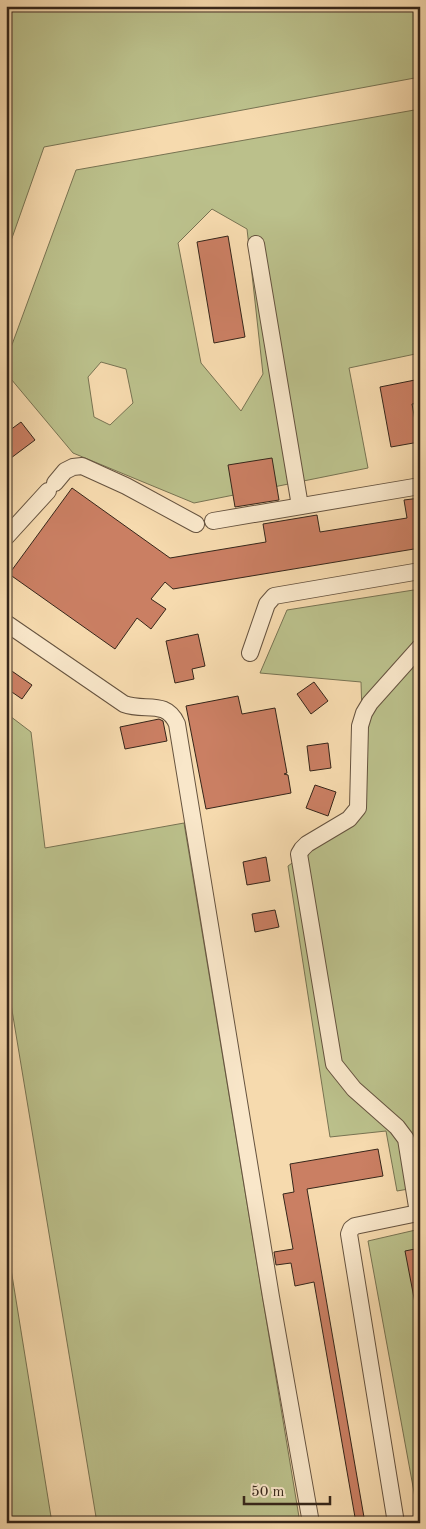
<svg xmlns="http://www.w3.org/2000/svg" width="426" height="1529" viewBox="0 0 426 1529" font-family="'Old Standard TT',serif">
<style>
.green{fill:#bbc08b;stroke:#787352;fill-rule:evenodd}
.building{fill:#ca7f63;stroke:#36261a}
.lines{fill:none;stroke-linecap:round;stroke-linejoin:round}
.minor-casing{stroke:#66533f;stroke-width:18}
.minor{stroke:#f9e7ca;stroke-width:16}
</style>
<rect width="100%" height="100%" fill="#f6daae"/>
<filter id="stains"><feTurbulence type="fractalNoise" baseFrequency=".004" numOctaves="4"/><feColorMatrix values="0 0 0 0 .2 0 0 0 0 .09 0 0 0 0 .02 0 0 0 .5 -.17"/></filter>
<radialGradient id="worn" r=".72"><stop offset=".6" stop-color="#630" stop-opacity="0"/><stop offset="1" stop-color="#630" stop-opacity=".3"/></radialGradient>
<g class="green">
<polygon points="6,6 420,6 420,77 44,147 6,255"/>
<path d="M420 109V264L415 266 420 288V353L349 368 368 468 194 503 73 453 6 373V361L76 170ZM212 209 247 229 263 374 241 411 201 363 178 243ZM101 362 126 369 133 403 110 425 94 417 88 377Z"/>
<polygon points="420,589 420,1187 397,1191 386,1131 330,1137 288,866 365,811 361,682 260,673 287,610"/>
<polygon points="6,713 31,732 45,848 184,823 300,1523 97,1523 6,974"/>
<polygon points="420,1229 420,1504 416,1503 368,1241"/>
<polygon points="6,1238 52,1523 6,1523"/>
</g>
<g class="building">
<polygon points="228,236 245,337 214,343 197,242"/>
<polygon points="415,380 419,403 412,404 419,442 391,447 380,387"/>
<polygon points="21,422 35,440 11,458 6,452 6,433"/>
<polygon points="272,458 279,500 235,507 228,465"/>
<polygon points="72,488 170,558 266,542 263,524 317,515 320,532 407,518 404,500 420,498 420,548 173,589 165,582 151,599 166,609 151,629 137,618 115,649 9,574"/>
<polygon points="198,634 205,666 192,669 194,679 175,683 166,641"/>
<polygon points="6,667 32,685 22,699 6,688"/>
<polygon points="314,682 328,701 311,714 297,694"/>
<polygon points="238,696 242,714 275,708 287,773 284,774 288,775 291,793 206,809 186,706"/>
<polygon points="159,719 163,721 167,741 125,749 120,727"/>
<polygon points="328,743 331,768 310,771 307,746"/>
<polygon points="315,785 336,792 328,816 306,808"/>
<polygon points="266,857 270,881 247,885 243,862"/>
<polygon points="275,910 279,927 255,932 252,914"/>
<polygon points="378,1149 383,1176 307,1189 365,1523 356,1523 314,1282 295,1286 291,1263 276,1265 274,1252 293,1249 283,1194 294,1192 290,1164"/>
<polygon points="420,1248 420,1303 415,1303 405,1251"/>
</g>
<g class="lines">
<g class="minor-casing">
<g id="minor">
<polyline points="256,244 300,506"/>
<polyline points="55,483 65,471 73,467 82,466 126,486 196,524"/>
<polyline points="213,521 420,486"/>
<polyline points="6,537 48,491"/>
<path d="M6 623 124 704C145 712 166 699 177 724L271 1297 311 1523"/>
<polyline points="250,653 267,604 274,596 420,571"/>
<polyline points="396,1523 349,1234 351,1229 355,1226 418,1213 406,1139 397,1127 354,1089 334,1064 299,854 302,849 307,844 349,819 358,808 360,726 364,713 370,703 420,647"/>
</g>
</g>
<use href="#minor" class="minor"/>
</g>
<rect width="426" height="1529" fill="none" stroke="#f6daae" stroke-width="25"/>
<rect x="8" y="8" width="411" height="1514" fill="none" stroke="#36261a" stroke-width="2.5"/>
<rect x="12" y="12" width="401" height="1504" fill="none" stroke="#36261a"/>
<path d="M244 1496v8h86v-8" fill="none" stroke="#36261a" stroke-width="2.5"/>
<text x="251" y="1496" font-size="15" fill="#36261a" stroke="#f9e7ca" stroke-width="4" paint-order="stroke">50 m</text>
<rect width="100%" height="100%" filter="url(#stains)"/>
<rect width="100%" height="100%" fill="url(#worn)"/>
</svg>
